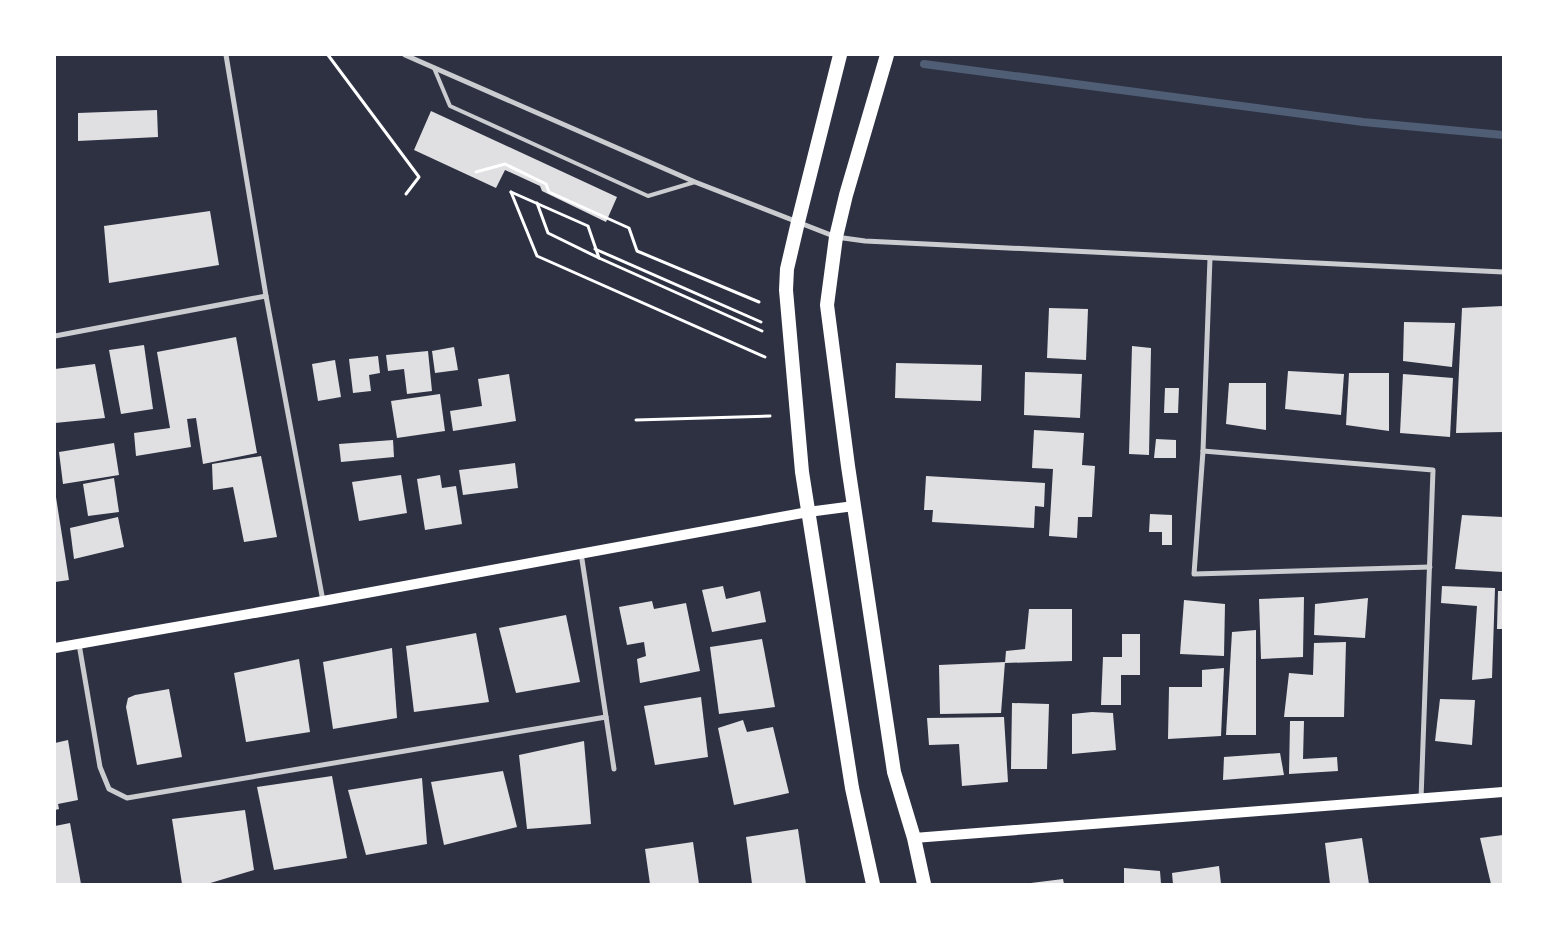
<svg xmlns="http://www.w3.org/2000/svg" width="1558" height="939" viewBox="0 0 1558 939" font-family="'PT Serif',serif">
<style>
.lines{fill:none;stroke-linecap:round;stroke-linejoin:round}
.stream{stroke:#4f5d75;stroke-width:8}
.building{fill:#e0e0e3}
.path{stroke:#fff;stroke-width:3}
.service{stroke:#caccd0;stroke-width:4}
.minor{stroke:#caccd0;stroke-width:5}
.secondary{stroke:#fff;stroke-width:10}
.trunk{stroke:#fff;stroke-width:14}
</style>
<rect width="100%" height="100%" fill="#2d3142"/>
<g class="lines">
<polyline class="stream" points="924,64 1363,122 1503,135"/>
</g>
<g class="building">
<polygon points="157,110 158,137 78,141 78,113"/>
<polygon points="431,111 617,197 606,222 542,191 540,186 505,170 496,188 414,150"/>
<polygon points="210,211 219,265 109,283 104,226"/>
<polygon points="1503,306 1503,432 1456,433 1462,308"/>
<polygon points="1049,308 1088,309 1086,360 1047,358"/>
<polygon points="1404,322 1455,323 1452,367 1403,361"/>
<polygon points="236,337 257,453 203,464 196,418 187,419 191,447 136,456 134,433 170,428 157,352"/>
<polygon points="144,345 153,409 121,414 109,350"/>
<polygon points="1132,346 1151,348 1149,455 1129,454"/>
<polygon points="454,347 458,370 435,373 432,351"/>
<polygon points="428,351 432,391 407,394 404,369 388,371 386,355"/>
<polygon points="378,356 380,373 369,375 371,391 353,393 349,359"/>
<polygon points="335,360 341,397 318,401 312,364"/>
<polygon points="896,363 982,365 981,401 895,398"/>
<polygon points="95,364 105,418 55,423 55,369"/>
<polygon points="1288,371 1344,374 1341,415 1285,409"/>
<polygon points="1025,372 1082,374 1080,418 1024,415"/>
<polygon points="1349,373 1389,373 1389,431 1346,425"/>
<polygon points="509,374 516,421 453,431 450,411 482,406 478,379"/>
<polygon points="1403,374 1453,378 1450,437 1400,433"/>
<polygon points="1229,383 1266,383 1266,430 1226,424"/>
<polygon points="1165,388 1179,388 1178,413 1164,413"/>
<polygon points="440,394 445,431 397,438 391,401"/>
<polygon points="1034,430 1084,433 1082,465 1095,466 1092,517 1078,517 1077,538 1049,536 1053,469 1032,468"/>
<polygon points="1156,439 1176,440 1176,458 1154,458"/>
<polygon points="393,440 394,457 341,462 339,444"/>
<polygon points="114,443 119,475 63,484 59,452"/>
<polygon points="261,456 277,537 244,542 233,487 213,490 212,464"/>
<polygon points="515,463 518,488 463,495 459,470"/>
<polygon points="401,475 407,513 359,521 352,482"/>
<polygon points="440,475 442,488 456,486 462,524 425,530 417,479"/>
<polygon points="926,476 1045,483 1044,507 1035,506 1034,528 932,522 933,510 924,510"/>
<polygon points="114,478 119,512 88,516 83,484"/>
<polygon points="55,491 69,580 55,582"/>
<polygon points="1150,514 1172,515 1172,545 1162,545 1162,532 1149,532"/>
<polygon points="1462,515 1503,517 1503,572 1455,569"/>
<polygon points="118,517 124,547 74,559 70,528"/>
<polygon points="723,586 726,599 760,591 766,622 712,632 702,590"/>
<polygon points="1442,586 1495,588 1492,678 1472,680 1477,606 1441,603"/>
<polygon points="1498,591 1503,591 1503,629 1497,629"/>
<polygon points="1304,597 1303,657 1261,659 1259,599"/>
<polygon points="1368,598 1365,638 1314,635 1315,604"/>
<polygon points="1184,600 1225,604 1224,656 1180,654"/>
<polygon points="652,601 654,609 686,603 700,671 640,683 637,659 646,656 644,642 627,645 619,607"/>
<polygon points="1029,609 1072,609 1072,661 1005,663 1006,651 1025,649"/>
<polygon points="566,615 580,682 516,693 499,628"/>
<polygon points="1256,630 1256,735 1226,735 1232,632"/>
<polygon points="476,633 489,702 414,712 406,646"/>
<polygon points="1122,634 1140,634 1140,675 1121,675 1121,705 1101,705 1103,657 1122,657"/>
<polygon points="762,639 775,707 719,714 710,647"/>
<polygon points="1346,642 1344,717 1284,717 1289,673 1313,675 1314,643"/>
<polygon points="392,648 397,718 333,729 323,662"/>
<polygon points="299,659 310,732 246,742 234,673"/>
<polygon points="1005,662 1001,713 940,714 939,665"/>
<polygon points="1224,668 1221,736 1168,739 1169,687 1202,687 1202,670"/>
<polygon points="169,689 182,757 137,765 126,707 128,698 135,695"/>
<polygon points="701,697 708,757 655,765 644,706"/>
<polygon points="1440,699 1475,700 1472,745 1435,741"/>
<polygon points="1012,703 1049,704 1047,769 1011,769"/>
<polygon points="1092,712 1113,713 1116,750 1072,754 1072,714"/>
<polygon points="1004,717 1008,782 962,786 959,744 929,745 927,718"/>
<polygon points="743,720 747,732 773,727 789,793 734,805 718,728"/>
<polygon points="1290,721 1304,721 1303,759 1337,757 1338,771 1289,774"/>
<polygon points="68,740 78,800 58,804 59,809 55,810 55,743"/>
<polygon points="584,741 591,824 527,829 519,755"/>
<polygon points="1280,753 1284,775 1223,780 1224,757"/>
<polygon points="503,771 517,827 444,845 431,782"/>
<polygon points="332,776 347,858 274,870 257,787"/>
<polygon points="422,778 427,844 366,855 348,790"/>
<polygon points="245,810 254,870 207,884 182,884 172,819"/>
<polygon points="70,823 81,884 55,884 55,826"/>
<polygon points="798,829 806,884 752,884 746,837"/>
<polygon points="1503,835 1503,884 1491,884 1480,838"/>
<polygon points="1362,838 1369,884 1330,884 1325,843"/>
<polygon points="693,842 699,884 650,884 645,849"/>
<polygon points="1219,866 1221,884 1173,884 1172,873"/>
<polygon points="1124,868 1160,871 1161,884 1124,884"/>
<polygon points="1063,879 1064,884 1031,884 1031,883"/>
</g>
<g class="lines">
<g class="path">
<polyline points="328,55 419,177 406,194"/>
<polyline points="476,172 505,164 546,184 549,192 629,228 637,251 759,302"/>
<polyline points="511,192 537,256 765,357"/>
<polyline points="511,192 588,226 599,258"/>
<polyline points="537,203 548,233 599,258 762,331"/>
<polyline points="595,249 761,322"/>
<polyline points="636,420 770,416"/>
</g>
<polyline class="service" points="434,68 450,106 648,196 695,182"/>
<g class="minor">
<polyline points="226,55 266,296 323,601"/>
<polyline points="405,55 695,182 836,237 865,241 1503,272"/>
<polyline points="1210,258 1203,451 1194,574 1430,567"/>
<polyline points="55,336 266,296"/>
<polyline points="1203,451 1433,470 1421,799"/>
<polyline points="581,553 614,769"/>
<polyline points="79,644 100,767 109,789 127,798 606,717"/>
</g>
<g class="secondary">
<polyline points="55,648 323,601 808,512 854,506"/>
<polyline points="914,838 1503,792"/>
</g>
<g class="trunk">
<polyline points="840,55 798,222 787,269 786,290 802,472 852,788 873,884"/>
<polyline points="887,55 846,195 836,237 827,305 848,466 894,772 914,838 924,884"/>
</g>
</g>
<rect width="1558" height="939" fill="none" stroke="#ffffff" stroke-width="112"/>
</svg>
